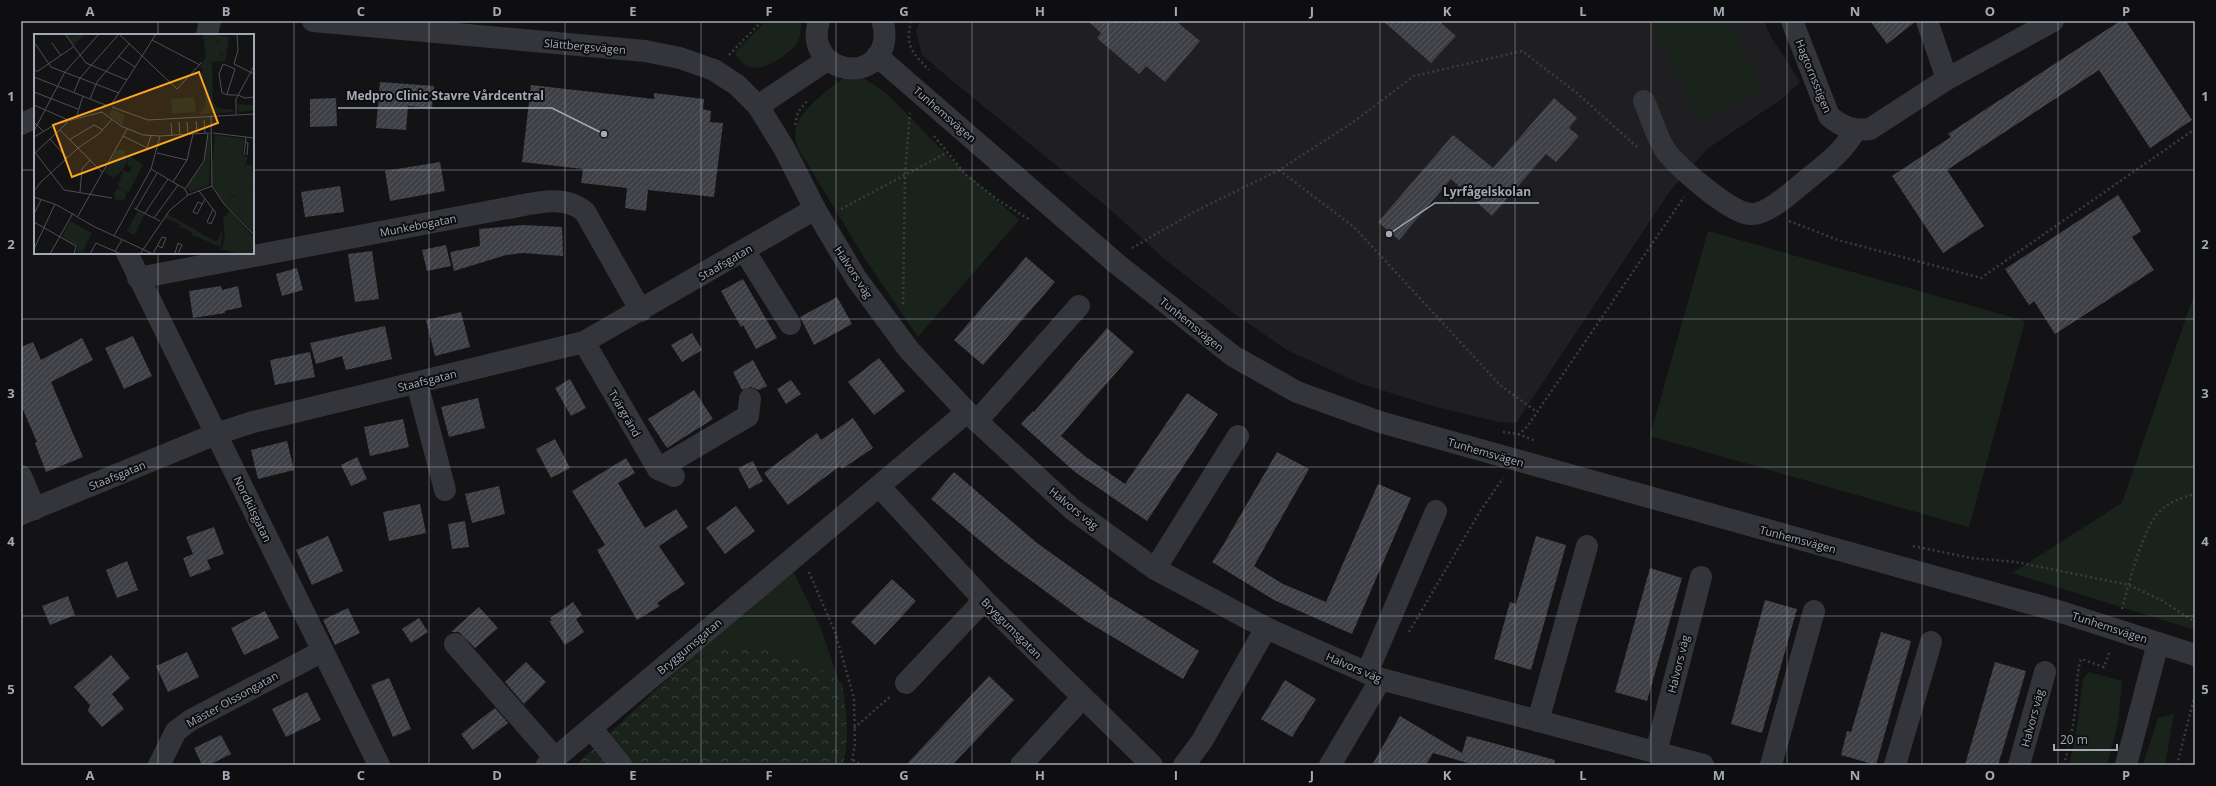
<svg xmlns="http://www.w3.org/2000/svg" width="2216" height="786" viewBox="0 0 2216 786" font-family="'Open Sans',sans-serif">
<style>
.built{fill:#1f1f22}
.grass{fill:#1a231b}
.forest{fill:url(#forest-crowns)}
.building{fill:url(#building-hatch)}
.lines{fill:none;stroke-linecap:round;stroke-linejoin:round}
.path{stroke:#393c41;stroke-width:2.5;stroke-dasharray:2 3;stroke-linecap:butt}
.minor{stroke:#33353a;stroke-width:22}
.grid{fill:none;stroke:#a3aab6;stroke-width:1;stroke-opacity:0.55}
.labels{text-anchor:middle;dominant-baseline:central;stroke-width:4;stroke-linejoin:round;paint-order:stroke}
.street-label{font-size:11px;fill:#a3aab6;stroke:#0e0e10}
.inset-road{fill:none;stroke:#4d4f55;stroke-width:1}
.view{fill:#ffa620;fill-opacity:0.15;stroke:#ffa620;stroke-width:2}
.inset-edge{fill:none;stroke:#a3aab6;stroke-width:2}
.leader{fill:none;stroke:#a3aab6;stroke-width:1.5}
.callout-dot{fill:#a3aab6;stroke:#0e0e10;stroke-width:1.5}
.callout-label{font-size:12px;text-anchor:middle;font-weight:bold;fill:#a3aab6;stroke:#0e0e10;stroke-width:4;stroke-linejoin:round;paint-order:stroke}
.neatline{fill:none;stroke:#a3aab6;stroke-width:1.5}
.grid-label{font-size:13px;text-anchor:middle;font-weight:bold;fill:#a3aab6}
</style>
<defs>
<pattern id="forest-crowns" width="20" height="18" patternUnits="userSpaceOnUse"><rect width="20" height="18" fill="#1a231b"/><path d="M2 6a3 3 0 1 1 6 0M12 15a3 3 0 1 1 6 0" fill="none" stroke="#38403a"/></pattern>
<pattern id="building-hatch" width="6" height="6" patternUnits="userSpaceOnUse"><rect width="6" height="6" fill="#3f4045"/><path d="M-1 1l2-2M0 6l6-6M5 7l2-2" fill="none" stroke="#58595e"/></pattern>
</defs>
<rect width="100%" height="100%" fill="#131315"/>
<polygon class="built" points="920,21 1764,21 1771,37 1800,82 1782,99 1707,149 1670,191 1516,423 1499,422 1432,406 1359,383 1287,350 1232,312 1163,258 1111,210 950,79 922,55 916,31"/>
<g class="grass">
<path d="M766 21H801C801 30 801 37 796 45 793 49 786 53 782 57 765 69 747 75 735 53Z"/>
<polygon points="1651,21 1729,21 1763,89 1700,120"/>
<path d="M847 75 863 78 885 92 958 166 1019 220 918 337 867 262 798 148C797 144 795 140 795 136 794 112 830 89 847 75Z"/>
<polygon points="1708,231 2025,321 1969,527 1650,436"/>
<polygon points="2195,292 2195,630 2012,573 2122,503"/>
<polygon points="793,571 820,626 840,684 724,647 679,667"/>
<polygon points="2089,672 2122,681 2118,723 2107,765 2069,765 2076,734 2083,679"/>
<polygon points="2174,714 2165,765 2143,765 2158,718"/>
</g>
<path class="forest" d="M724 647 757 648 806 660 842 683C846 710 850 738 843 765H576L679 668Z"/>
<g class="building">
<polygon points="1088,21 1176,21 1200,41 1165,82 1146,66 1139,74 1097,38 1101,33"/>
<polygon points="1383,21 1439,21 1456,36 1431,63"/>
<polygon points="1870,21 1915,21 1915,22 1887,44"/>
<polygon points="2120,21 2126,21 2192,120 2150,148 2099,70 1947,170 1984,226 1943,253 1892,176 1951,137 1948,134"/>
<polygon points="380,82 434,86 432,108 408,106 406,130 376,128"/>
<polygon points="531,85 654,99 654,93 704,99 703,109 711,111 710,122 723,123 714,197 648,190 646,211 625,208 627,188 581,183 583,169 522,162"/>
<polygon points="336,98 337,126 310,127 310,99"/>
<polygon points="1554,98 1577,118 1569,128 1579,136 1556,162 1546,154 1492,216 1451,179 1399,240 1378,222 1453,135 1493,168"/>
<polygon points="440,162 445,191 390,201 385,171"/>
<polygon points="340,186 344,212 305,217 301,192"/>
<polygon points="2118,195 2141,231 2132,237 2154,270 2055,334 2034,301 2029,305 2005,269"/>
<polygon points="523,225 562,227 563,256 523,253 506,255 454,271 450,252 480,246 479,229"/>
<polygon points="446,245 451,266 427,271 422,250"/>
<polygon points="372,251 379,299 355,302 348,254"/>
<polygon points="1026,257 1055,282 983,365 954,340"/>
<polygon points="297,268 303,290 282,296 276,274"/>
<polygon points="743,279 777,338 756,349 743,325 741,327 721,291"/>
<polygon points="221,286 222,290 238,286 242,307 225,311 225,313 193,318 189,291"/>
<polygon points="837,297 852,324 814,345 800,317"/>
<polygon points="461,312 470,347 435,356 426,320"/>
<polygon points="385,326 392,359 346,370 342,356 316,364 310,343"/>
<polygon points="1107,328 1134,352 1061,436 1086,457 1125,484 1187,393 1218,414 1147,521 1075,472 1021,424 1033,411 1034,412"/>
<polygon points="692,333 702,350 682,362 671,345"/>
<polygon points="133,336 152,376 124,389 105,348"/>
<polygon points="82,338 93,360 51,382 83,457 46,472 35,443 37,442 21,405 21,347 33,342 41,360"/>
<polygon points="310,352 315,377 275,385 270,360"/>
<polygon points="879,358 905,391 874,415 848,382"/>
<polygon points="753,360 767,386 759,390 751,387 742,390 733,372"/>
<polygon points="570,379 586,408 571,416 555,388"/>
<polygon points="791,380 801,394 786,404 777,389"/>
<polygon points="694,390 713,419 667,448 648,419"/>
<polygon points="478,398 485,428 449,437 441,407"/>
<polygon points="853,418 873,448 842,469 840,466 788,505 764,473 817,433 821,440"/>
<polygon points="403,419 409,447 370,456 364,427"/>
<polygon points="555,439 570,468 551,478 536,449"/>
<polygon points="287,441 294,470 258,479 251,450"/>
<polygon points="1277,452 1309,469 1254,566 1283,584 1326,602 1378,484 1411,498 1352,634 1274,600 1212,562 1222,547"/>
<polygon points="357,457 367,479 351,486 341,465"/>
<polygon points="626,458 635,473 618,483 645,528 676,509 688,527 659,546 685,584 657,603 660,606 637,620 597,550 605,545 572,491"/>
<polygon points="753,461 763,481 749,489 738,468"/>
<polygon points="954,472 1037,543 1107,593 1106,594 1199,651 1183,679 1086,621 1004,561 931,499"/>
<polygon points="499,486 505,514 472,523 465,494"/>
<polygon points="420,504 426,533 389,541 383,512"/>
<polygon points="736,506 755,531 725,554 706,528"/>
<polygon points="465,521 469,547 452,549 448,524"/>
<polygon points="214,527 224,554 207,560 211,569 190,577 183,558 193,554 186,537"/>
<polygon points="328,536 343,571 312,585 296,550"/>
<polygon points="1536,536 1566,545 1531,670 1494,659 1510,602 1516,604"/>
<polygon points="127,561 138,590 117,598 106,570"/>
<polygon points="1650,568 1682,578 1647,701 1615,692"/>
<polygon points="892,579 916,601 875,645 851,622"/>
<polygon points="68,596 75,615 50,625 42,606"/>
<polygon points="1765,600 1797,609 1762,733 1731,724"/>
<polygon points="573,602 582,615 576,619 584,632 565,645 549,621 552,620 550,618"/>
<polygon points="479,607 498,628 475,648 459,632 451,632"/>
<polygon points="348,608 360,633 335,645 323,620"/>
<polygon points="265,611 279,638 244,655 231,628"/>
<polygon points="419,618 428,632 411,643 402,629"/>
<polygon points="1881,632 1911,641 1876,765 1841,755 1847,731 1851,732"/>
<polygon points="187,652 199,677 168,692 156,666"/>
<polygon points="111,655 130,678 112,694 124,709 102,727 88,711 90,705 74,687"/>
<polygon points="526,662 546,682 524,704 505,682"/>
<polygon points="1995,662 2026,671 2006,739 1998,765 1965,765"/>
<polygon points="989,676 1014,700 952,765 906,765"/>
<polygon points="389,678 411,729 393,737 371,685"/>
<polygon points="1285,680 1316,699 1292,737 1261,719"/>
<polygon points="307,692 321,720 286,737 272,709"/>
<polygon points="495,708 508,723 473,750 461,734"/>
<polygon points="1400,716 1462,753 1467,736 1555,760 1554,765 1475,765 1433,753 1426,765 1372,765"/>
<polygon points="221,735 231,754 209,765 202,765 194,748"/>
</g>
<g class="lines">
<g class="path">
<path d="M911 21C905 47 912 52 929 70"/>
<polyline points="2193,21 2195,26"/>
<polyline points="729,55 762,21"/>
<polyline points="795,125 798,112 807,101"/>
<polyline points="934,136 966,175 998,200 1030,220"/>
<polyline points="1279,170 1354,227 1500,385 1537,412"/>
<polyline points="841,209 948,152"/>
<polyline points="1789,221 1838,240 1981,278 2195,129"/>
<polyline points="1132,248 1194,212 1279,170 1352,123 1414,76 1522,51 1577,93 1638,148"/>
<polyline points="903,304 905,173 910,113"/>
<polyline points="1503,432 1518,434 1536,441"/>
<polyline points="1518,435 1527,427 1684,197"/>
<polyline points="1913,546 1971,558 2016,562 2129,585 2161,600 2195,622"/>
<polyline points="809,572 835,632 854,698 855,745 851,765"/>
<path d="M2122 609C2128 586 2144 523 2162 509 2172 501 2183 497 2195 494"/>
<polyline points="1409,632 1479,513 1503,478"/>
<polyline points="854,728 891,696"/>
<polyline points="853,760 861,765"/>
<path d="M2064 765C2069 745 2074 724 2076 703 2077 688 2076 674 2081 659L2104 667 2110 650"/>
<polyline points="2177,765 2195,694"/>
</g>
<g class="minor">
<polyline points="313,21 645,51 680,58 714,70 737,85 758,106 784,148 815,209 856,278 909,350 967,412 1072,509 1155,569 1266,628 1381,679 1703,765"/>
<path d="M819 21C803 71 875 87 884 42 885 35 885 28 882 21"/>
<path d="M1792 21 1829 116C1842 127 1853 131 1870 129L1947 79 2053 21"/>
<polyline points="1927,21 1947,79"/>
<polyline points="207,35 210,21"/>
<polyline points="877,56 1117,264 1233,356 1297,392 1380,422 2058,611 2195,655"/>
<path d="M1644 101C1650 114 1659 144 1668 154 1682 170 1729 212 1750 214 1766 216 1792 192 1804 182 1825 165 1841 154 1855 131"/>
<polyline points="758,106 827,60"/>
<polyline points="21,124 35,118"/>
<polyline points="744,250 790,324"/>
<polyline points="127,253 379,765"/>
<path d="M138 278 502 209C529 205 563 192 585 212L641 311"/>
<polyline points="584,342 658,469 674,476"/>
<polyline points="417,383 445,490"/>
<polyline points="977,421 1079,306"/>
<polyline points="658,469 748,416 750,399"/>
<polyline points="21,476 35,509"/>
<polyline points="879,486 984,600 1152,765"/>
<polyline points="21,514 216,434 253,422 584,342 815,209"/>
<polyline points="1155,569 1238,436"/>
<polyline points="455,644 555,758"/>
<polyline points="1367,673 1436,511"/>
<polyline points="906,683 984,600"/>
<polyline points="1538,721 1587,546"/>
<polyline points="591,728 621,765"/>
<polyline points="1656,752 1701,577"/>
<polyline points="159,765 176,731 191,720 323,651"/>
<polyline points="547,765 967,412"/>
<polyline points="1021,765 1082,698"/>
<polyline points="1184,765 1202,741 1266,628"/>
<polyline points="1330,765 1381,679"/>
<polyline points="1771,765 1814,611"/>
<polyline points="1895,765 1931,642"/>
<polyline points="2019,765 2045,672"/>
<polyline points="2126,765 2158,643"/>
</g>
</g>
<path class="grid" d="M158 21V35M294 21V765M429 21V765M565 21V765M701 21V765M836 21V765M972 21V765M1108 21V765M1244 21V765M1380 21V765M1515 21V765M1651 21V765M1787 21V765M1922 21V765M2058 21V765M21 170H35M253 170H2195M158 253V765M21 319H2195M21 467H2195M21 616H2195"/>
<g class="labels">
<g class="street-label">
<text transform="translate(585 46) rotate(5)">Slättbergsvägen</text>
<text transform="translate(1814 76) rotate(68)">Hagtornsstigen</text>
<text transform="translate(945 114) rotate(41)">Tunhemsvägen</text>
<text transform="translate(418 225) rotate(-11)">Munkebogatan</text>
<text transform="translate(725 262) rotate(-30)">Staafsgatan</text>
<text transform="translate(854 272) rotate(57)">Halvors väg</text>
<text transform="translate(1192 324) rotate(39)">Tunhemsvägen</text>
<text transform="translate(427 380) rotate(-14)">Staafsgatan</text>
<text transform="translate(625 413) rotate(60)">Tvärgränd</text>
<text transform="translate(1486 452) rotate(16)">Tunhemsvägen</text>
<text transform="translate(117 475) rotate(-22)">Staafsgatan</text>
<text transform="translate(1074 508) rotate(39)">Halvors väg</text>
<text transform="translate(253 509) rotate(64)">Nordkilsgatan</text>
<text transform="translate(1798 539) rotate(15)">Tunhemsvägen</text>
<text transform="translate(2110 627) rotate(18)">Tunhemsvägen</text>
<text transform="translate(1012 628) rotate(45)">Bryggumsgatan</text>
<text transform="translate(689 646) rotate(-40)">Bryggumsgatan</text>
<text transform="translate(1678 664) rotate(-76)">Halvors väg</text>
<text transform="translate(1354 667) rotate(23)">Halvors väg</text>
<text transform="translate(232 699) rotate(-29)">Mäster Olssongatan</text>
<text transform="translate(2032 718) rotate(-75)">Halvors väg</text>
</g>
</g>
<g transform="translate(34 34)">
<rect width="220" height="220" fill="#131315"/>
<path d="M176 2 187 10 185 20 192 23 191 27 178 28 179 68 183 74 200 76 199 78 165 80 171 73V47L166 41 169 35 166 33 172 23 170 6ZM160 63 162 78 138 80 137 65ZM203 70 220 71V76L205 78ZM78 75 91 81 88 91 75 81ZM181 101 211 105 208 121 214 124 209 137 220 143V150L210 167 195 159 177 143ZM104 177 111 180 100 201 93 197Z" fill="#1a231b"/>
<path d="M34 0 38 2 51 0 40 11 32 1ZM172 0 195 3 192 23 183 17 187 10 183 6 176 2 170 6 168 3ZM177 97 175 151 156 158 153 153 171 127 174 98ZM82 116H91L93 127 88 137 78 145 79 143 70 138ZM94 121 109 131 94 159 84 152 89 136 95 139 98 133 93 131ZM220 124V143L209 137 212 130 218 132ZM180 142 194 150 195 160 210 167 220 150V199L188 167 179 151 177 143ZM80 161a6 6 0 1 1 12 0a6 6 0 1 1-12 0ZM196 177 220 204V220H206L187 215 191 205 189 185ZM133 180 183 208 188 196 187 213 158 201V198L146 193V190L131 184ZM36 187 58 199 49 217 54 220 42 217 44 213 28 203Z" fill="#1a231b"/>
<path class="inset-road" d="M31 0 52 29 93 46M85 0 143 55 168 28M203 0 204 16 200 30 220 40M118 6 166 31M0 8 17 33 85 59M18 9 27 22M84 22 101 33M0 37H4L39 13M0 43 74 72M0 58 44 75M40 58 46 44 85 0M193 60 201 35 189 30 185 40 188 59 191 60 195 61H204L211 64 220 63M56 65 63 48 96 9M0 71 32 85 33 89 1 119M77 71 122 0M78 73 114 86 220 80M202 80V65L220 32M177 81 178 152 190 170 220 201M42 84 49 62M170 86 171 99M162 87 163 99M0 88 9 97M145 88 146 101M153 88 154 100M137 89 138 101M26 96 68 138M0 97 31 38 65 0M179 99 220 104M89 102 113 114 117 102M0 103 22 90 68 78 87 92 109 101 126 102 174 99 170 127 151 155 154 161M16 105 33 124M35 106 60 91 69 96M212 108 214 109 213 121M0 117 30 156 78 164M123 119 153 126M210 121 212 103M117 135 151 155M139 148 153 126 159 100M0 157 7 148 44 114 66 99 78 85M165 157 182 179 177 190 173 188 179 175M46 158 48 135 56 126M0 163 23 171 59 192 119 220M168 170 164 168 159 178 163 180 171 165M100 174 126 187M102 175 123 139M111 179 134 145M0 180 7 166M44 182 93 95M120 184 144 151M0 188 42 212 40 220M80 202 117 135 126 102M0 215 21 170M81 217 88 206M16 220 39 179M56 220 62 209 87 220M106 220 136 176 154 161 178 152M119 220 128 203 132 204 128 214 124 212M144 220 141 219 144 209 148 211 144 220"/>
<path class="view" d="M165 38 184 89 38 143 19 91Z"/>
<rect width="220" height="220" class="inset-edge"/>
</g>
<path class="leader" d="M604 134L552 108H338M1389 234L1435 203H1539"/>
<g class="callout-dot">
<circle cx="604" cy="134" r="4"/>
<circle cx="1389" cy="234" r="4"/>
</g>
<g class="callout-label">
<text x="445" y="100">Medpro Clinic Stavre Vårdcentral</text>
<text x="1487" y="196">Lyrfågelskolan</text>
</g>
<rect width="2216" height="786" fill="none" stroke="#0e0e10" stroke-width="44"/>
<path d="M2054 744v6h63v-6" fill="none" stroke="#a3aab6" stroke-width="2"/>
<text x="2060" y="744" font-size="12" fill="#a3aab6" stroke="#0e0e10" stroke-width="3" paint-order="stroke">20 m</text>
<rect x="22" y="22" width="2172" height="742" class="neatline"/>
<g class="grid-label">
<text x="90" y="16">A</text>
<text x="226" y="16">B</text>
<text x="361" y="16">C</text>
<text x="497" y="16">D</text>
<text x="633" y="16">E</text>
<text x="769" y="16">F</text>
<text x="904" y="16">G</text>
<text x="1040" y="16">H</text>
<text x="1176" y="16">I</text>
<text x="1312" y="16">J</text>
<text x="1447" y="16">K</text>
<text x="1583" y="16">L</text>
<text x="1719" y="16">M</text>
<text x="1855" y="16">N</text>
<text x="1990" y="16">O</text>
<text x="2126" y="16">P</text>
<text x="11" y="101">1</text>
<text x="2205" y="101">1</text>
<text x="11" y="249">2</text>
<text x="2205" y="249">2</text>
<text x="11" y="398">3</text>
<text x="2205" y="398">3</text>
<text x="11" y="546">4</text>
<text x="2205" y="546">4</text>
<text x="11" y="694">5</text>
<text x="2205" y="694">5</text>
<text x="90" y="780">A</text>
<text x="226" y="780">B</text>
<text x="361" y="780">C</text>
<text x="497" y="780">D</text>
<text x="633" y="780">E</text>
<text x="769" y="780">F</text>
<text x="904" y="780">G</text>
<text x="1040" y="780">H</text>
<text x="1176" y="780">I</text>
<text x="1312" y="780">J</text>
<text x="1447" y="780">K</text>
<text x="1583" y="780">L</text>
<text x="1719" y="780">M</text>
<text x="1855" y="780">N</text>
<text x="1990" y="780">O</text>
<text x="2126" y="780">P</text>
</g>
</svg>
